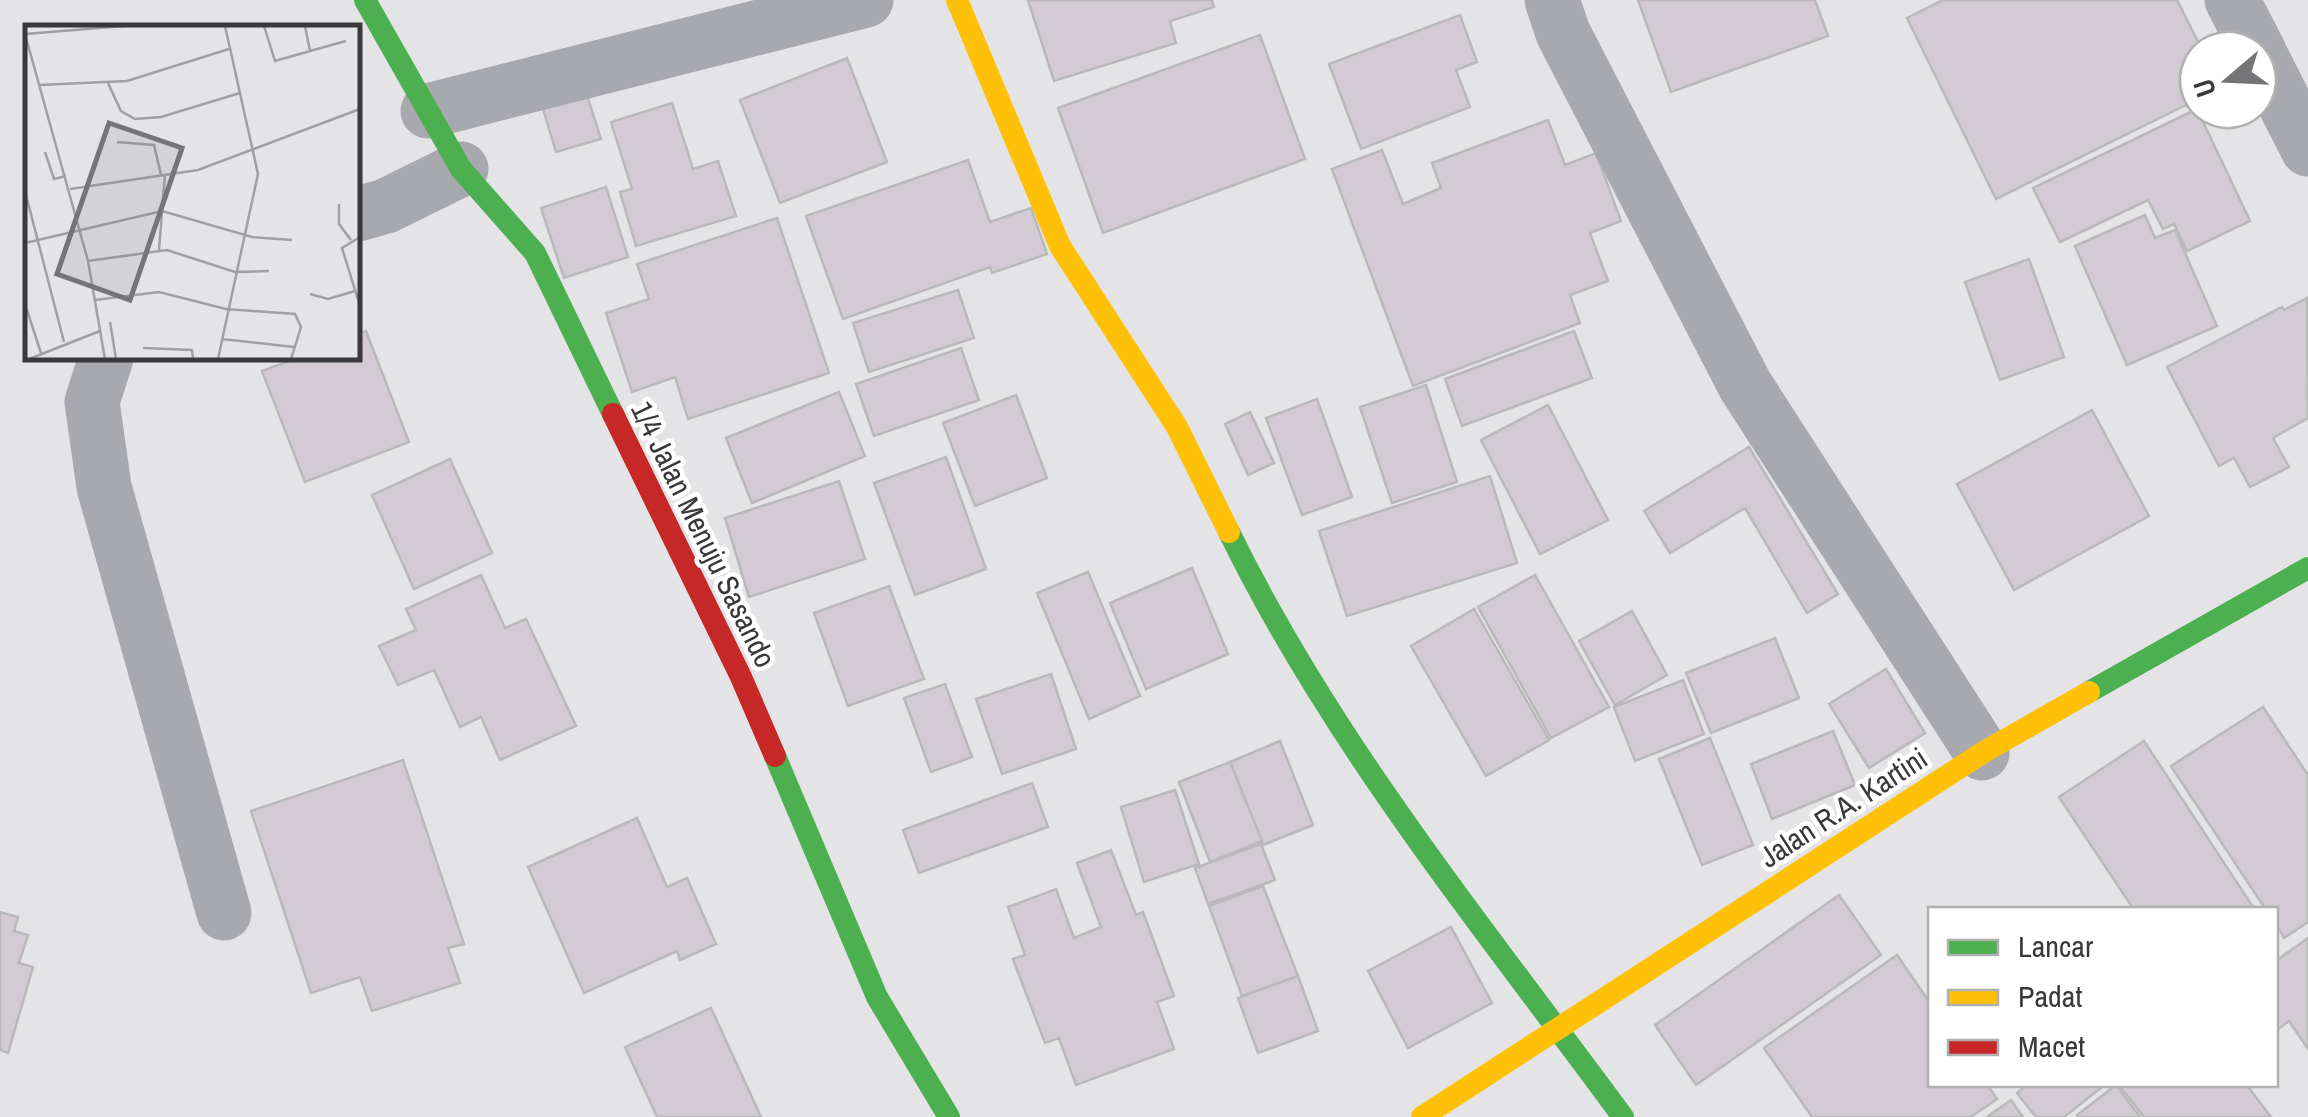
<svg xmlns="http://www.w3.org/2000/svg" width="2308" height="1117" viewBox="0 0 2308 1117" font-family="'Archivo Narrow',sans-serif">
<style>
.building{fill:#d2cbd3;stroke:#bab9ba;stroke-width:2.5}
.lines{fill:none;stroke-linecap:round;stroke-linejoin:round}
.street{stroke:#a8a8af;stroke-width:55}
.fast{stroke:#4caf50;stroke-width:22}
.slow{stroke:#ffc107;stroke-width:22}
.jam{stroke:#c62828;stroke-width:22}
.labels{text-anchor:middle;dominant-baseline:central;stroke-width:9;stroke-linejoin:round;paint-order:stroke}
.street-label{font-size:30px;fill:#39393b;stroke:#fff}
.inset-road{fill:none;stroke:#a0a0a2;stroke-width:2.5}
.view{fill:#757577;fill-opacity:0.15;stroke:#757577;stroke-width:5}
.inset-edge{fill:none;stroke:#39393b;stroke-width:5}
</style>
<rect width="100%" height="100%" fill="#e4e4e7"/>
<g class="building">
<polygon points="1028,0 1212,0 1214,7 1170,21 1176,43 1054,81"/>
<polygon points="1638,0 1815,0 1828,36 1671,92"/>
<polygon points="1943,0 2177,0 2202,50 2198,50 2198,99 1996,199 1907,18"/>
<polygon points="1460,15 1477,62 1456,70 1470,107 1361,149 1329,64"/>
<polygon points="1260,35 1305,159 1103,233 1058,108"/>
<polygon points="847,58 887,162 780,203 740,100"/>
<polygon points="587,95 601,139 556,152 543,109"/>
<polygon points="672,103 693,169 718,161 736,216 636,246 620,192 632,189 611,122"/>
<polygon points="2197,109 2250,221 2187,251 2174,224 2163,229 2148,200 2060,242 2033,188"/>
<polygon points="1548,120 1565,165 1596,153 1621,221 1590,233 1608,281 1570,295 1580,323 1413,386 1332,169 1382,150 1403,204 1441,188 1432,163"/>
<polygon points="968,160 990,222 1031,208 1047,254 992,273 990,267 843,319 806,216"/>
<polygon points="606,187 628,257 564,278 541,208"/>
<polygon points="2145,215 2155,238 2175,230 2217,326 2127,365 2075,246"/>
<polygon points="777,218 829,373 688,419 675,377 632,392 606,313 649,299 637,264"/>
<polygon points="2029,259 2064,357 2000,380 1965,282"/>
<polygon points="958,290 974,338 869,372 853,323"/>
<polygon points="2307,298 2308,418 2273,438 2289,467 2250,487 2234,458 2219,466 2167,367 2282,307 2284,310"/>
<polygon points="366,331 409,442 305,482 262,371 297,358 358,358 358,334"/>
<polygon points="1574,331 1592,378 1462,426 1445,379"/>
<polygon points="961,348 979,400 874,436 856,384"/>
<polygon points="1426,385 1457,482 1392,503 1360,407"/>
<polygon points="839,392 865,456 752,503 726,438"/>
<polygon points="1016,395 1047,478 975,506 943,423"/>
<polygon points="1317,399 1352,497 1302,515 1266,418"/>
<polygon points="1548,405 1608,520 1540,554 1481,440"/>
<polygon points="2092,410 2149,516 2014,590 1957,484"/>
<polygon points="1250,412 1274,463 1248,475 1225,424"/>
<polygon points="1749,447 1838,594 1807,613 1745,508 1670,553 1644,511"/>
<polygon points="946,457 986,569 915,595 874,483"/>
<polygon points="450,459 492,553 414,589 372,495"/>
<polygon points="1490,476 1517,563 1347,616 1319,531"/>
<polygon points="839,481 865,559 749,597 725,518"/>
<polygon points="1192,568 1228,654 1146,689 1110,603"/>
<polygon points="1088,572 1140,696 1089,719 1037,593"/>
<polygon points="481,575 505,628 526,619 576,726 500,760 481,717 460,727 434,670 398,685 379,646 416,630 406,609"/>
<polygon points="1535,575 1609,707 1551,738 1478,607"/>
<polygon points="889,586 924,679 848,706 814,613"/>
<polygon points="1474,609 1549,740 1486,776 1411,646"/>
<polygon points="1632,611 1667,675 1615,705 1579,641"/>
<polygon points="1775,638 1799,698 1711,733 1686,673"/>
<polygon points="1886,669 1925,733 1869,768 1829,704"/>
<polygon points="1051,674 1076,749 1002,774 976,699"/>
<polygon points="1683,680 1704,734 1635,761 1614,707"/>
<polygon points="945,684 972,757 931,772 904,698"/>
<polygon points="2263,707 2308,775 2308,922 2284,938 2276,924 2276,910 2266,910 2171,766"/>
<polygon points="1833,731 1855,785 1772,819 1751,764"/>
<polygon points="1710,738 1753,845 1702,865 1659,759"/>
<polygon points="1280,741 1313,825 1263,845 1230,762"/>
<polygon points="2144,741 2255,910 2134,910 2059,797"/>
<polygon points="403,760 464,944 448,948 460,983 372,1011 360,977 311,993 251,811"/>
<polygon points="1230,762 1262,841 1210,862 1179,782"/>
<polygon points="1032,783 1048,827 919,873 903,830"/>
<polygon points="1175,790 1199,864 1144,882 1121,807"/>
<polygon points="637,818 667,887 687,878 716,944 680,960 677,951 584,993 528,867"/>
<polygon points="1261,844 1275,880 1208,904 1195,868"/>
<polygon points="1111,850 1136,915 1143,912 1174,996 1157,1002 1174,1049 1076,1085 1059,1038 1045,1043 1013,959 1025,955 1008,907 1056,889 1074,938 1101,927 1077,863"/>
<polygon points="1263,886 1298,976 1242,996 1209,906"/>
<polygon points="1839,895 1881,955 1696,1085 1655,1025"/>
<polygon points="0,912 18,917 14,931 28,935 19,963 33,967 8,1053 0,1050"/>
<polygon points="1451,927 1492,1003 1408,1048 1368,971"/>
<polygon points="2308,938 2308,1049 2289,1021 2276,1031 2276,961"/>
<polygon points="1897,955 1930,1003 1930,1084 1987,1084 1997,1099 1971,1117 1812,1117 1764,1048"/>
<polygon points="1298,976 1318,1031 1258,1053 1238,998"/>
<polygon points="711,1008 761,1117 657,1117 625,1047"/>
<polygon points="2028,1084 2106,1084 2064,1117 2036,1117 2017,1093"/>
<polygon points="2118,1084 2246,1084 2271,1117 2144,1117"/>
<polygon points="2116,1085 2140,1117 2079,1117 2077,1115"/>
<polygon points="2011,1100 2023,1117 1987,1117"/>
</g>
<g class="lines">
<g class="street">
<polyline points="1552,0 1563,33 1745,385 1982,753"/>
<polyline points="2232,0 2258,50"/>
<polyline points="2258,51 2308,149"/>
<polyline points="428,111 866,0"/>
<polyline points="358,214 386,206 461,169"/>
<polyline points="106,358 92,402 104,487 224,913"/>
</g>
<g class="fast">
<polyline points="365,0 461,169 535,253 613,414"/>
<path d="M1229 532C1332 743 1484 928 1623 1117"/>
<polyline points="2089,692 2308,568"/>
<polyline points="775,756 877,997 949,1117"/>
</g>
<g class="slow">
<polyline points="957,0 1060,246 1177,427 1229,532"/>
<polyline points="1422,1117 1982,753 2089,692"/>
</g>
<polyline class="jam" points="613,414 741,677 775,756"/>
</g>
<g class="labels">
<g class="street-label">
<text transform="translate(704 534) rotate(64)">1/4 Jalan Menuju Sasando</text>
<text transform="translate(1843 807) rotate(-33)">Jalan R.A. Kartini</text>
</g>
</g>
<g transform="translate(25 25)">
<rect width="335" height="335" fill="#e4e4e7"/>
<path class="inset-road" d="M239 1 250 36 285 26 280 1M0 9 63 236 80 334M0 9 99 1M285 26 321 16M83 58 96 86 110 94 136 92 215 68M14 60 102 56 204 24M92 117 129 120 136 150M20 127 29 154 41 151M45 164 173 145 335 84M0 166 39 317M314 179V199L326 215M335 212 317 223 335 281M0 218 137 186 227 212 267 215M134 225 140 149M63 236 142 225 210 247M210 247 244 246M285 269 303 274 330 266M70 275 134 267 201 284 270 289 276 302 266 334M0 279 16 328M85 297 91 334M196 314 269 322M118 323 167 325 168 334M4 334 75 306M193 334 233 149 200 1"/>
<path class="view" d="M84 98 157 123 105 275 32 249Z"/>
<rect width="335" height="335" class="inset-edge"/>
</g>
<rect x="1928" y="907" width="350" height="180" fill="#ffffff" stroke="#b0b0b1" stroke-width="2.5"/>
<rect x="1948" y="940" width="50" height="15" fill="#4caf50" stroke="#b0b0b1" stroke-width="2.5"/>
<text x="2018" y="957" font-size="30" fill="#39393b">Lancar</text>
<rect x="1948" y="990" width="50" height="15" fill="#ffc107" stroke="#b0b0b1" stroke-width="2.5"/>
<text x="2018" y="1007" font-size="30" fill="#39393b">Padat</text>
<rect x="1948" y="1040" width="50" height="15" fill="#c62828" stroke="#b0b0b1" stroke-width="2.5"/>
<text x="2018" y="1057" font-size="30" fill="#39393b">Macet</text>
<g transform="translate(2228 80) rotate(251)"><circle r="48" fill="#ffffff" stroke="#b0b0b1" stroke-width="2.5"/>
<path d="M0-8L18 38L0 25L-18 38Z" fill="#757577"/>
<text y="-15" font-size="28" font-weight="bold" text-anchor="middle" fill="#39393b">U</text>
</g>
</svg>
